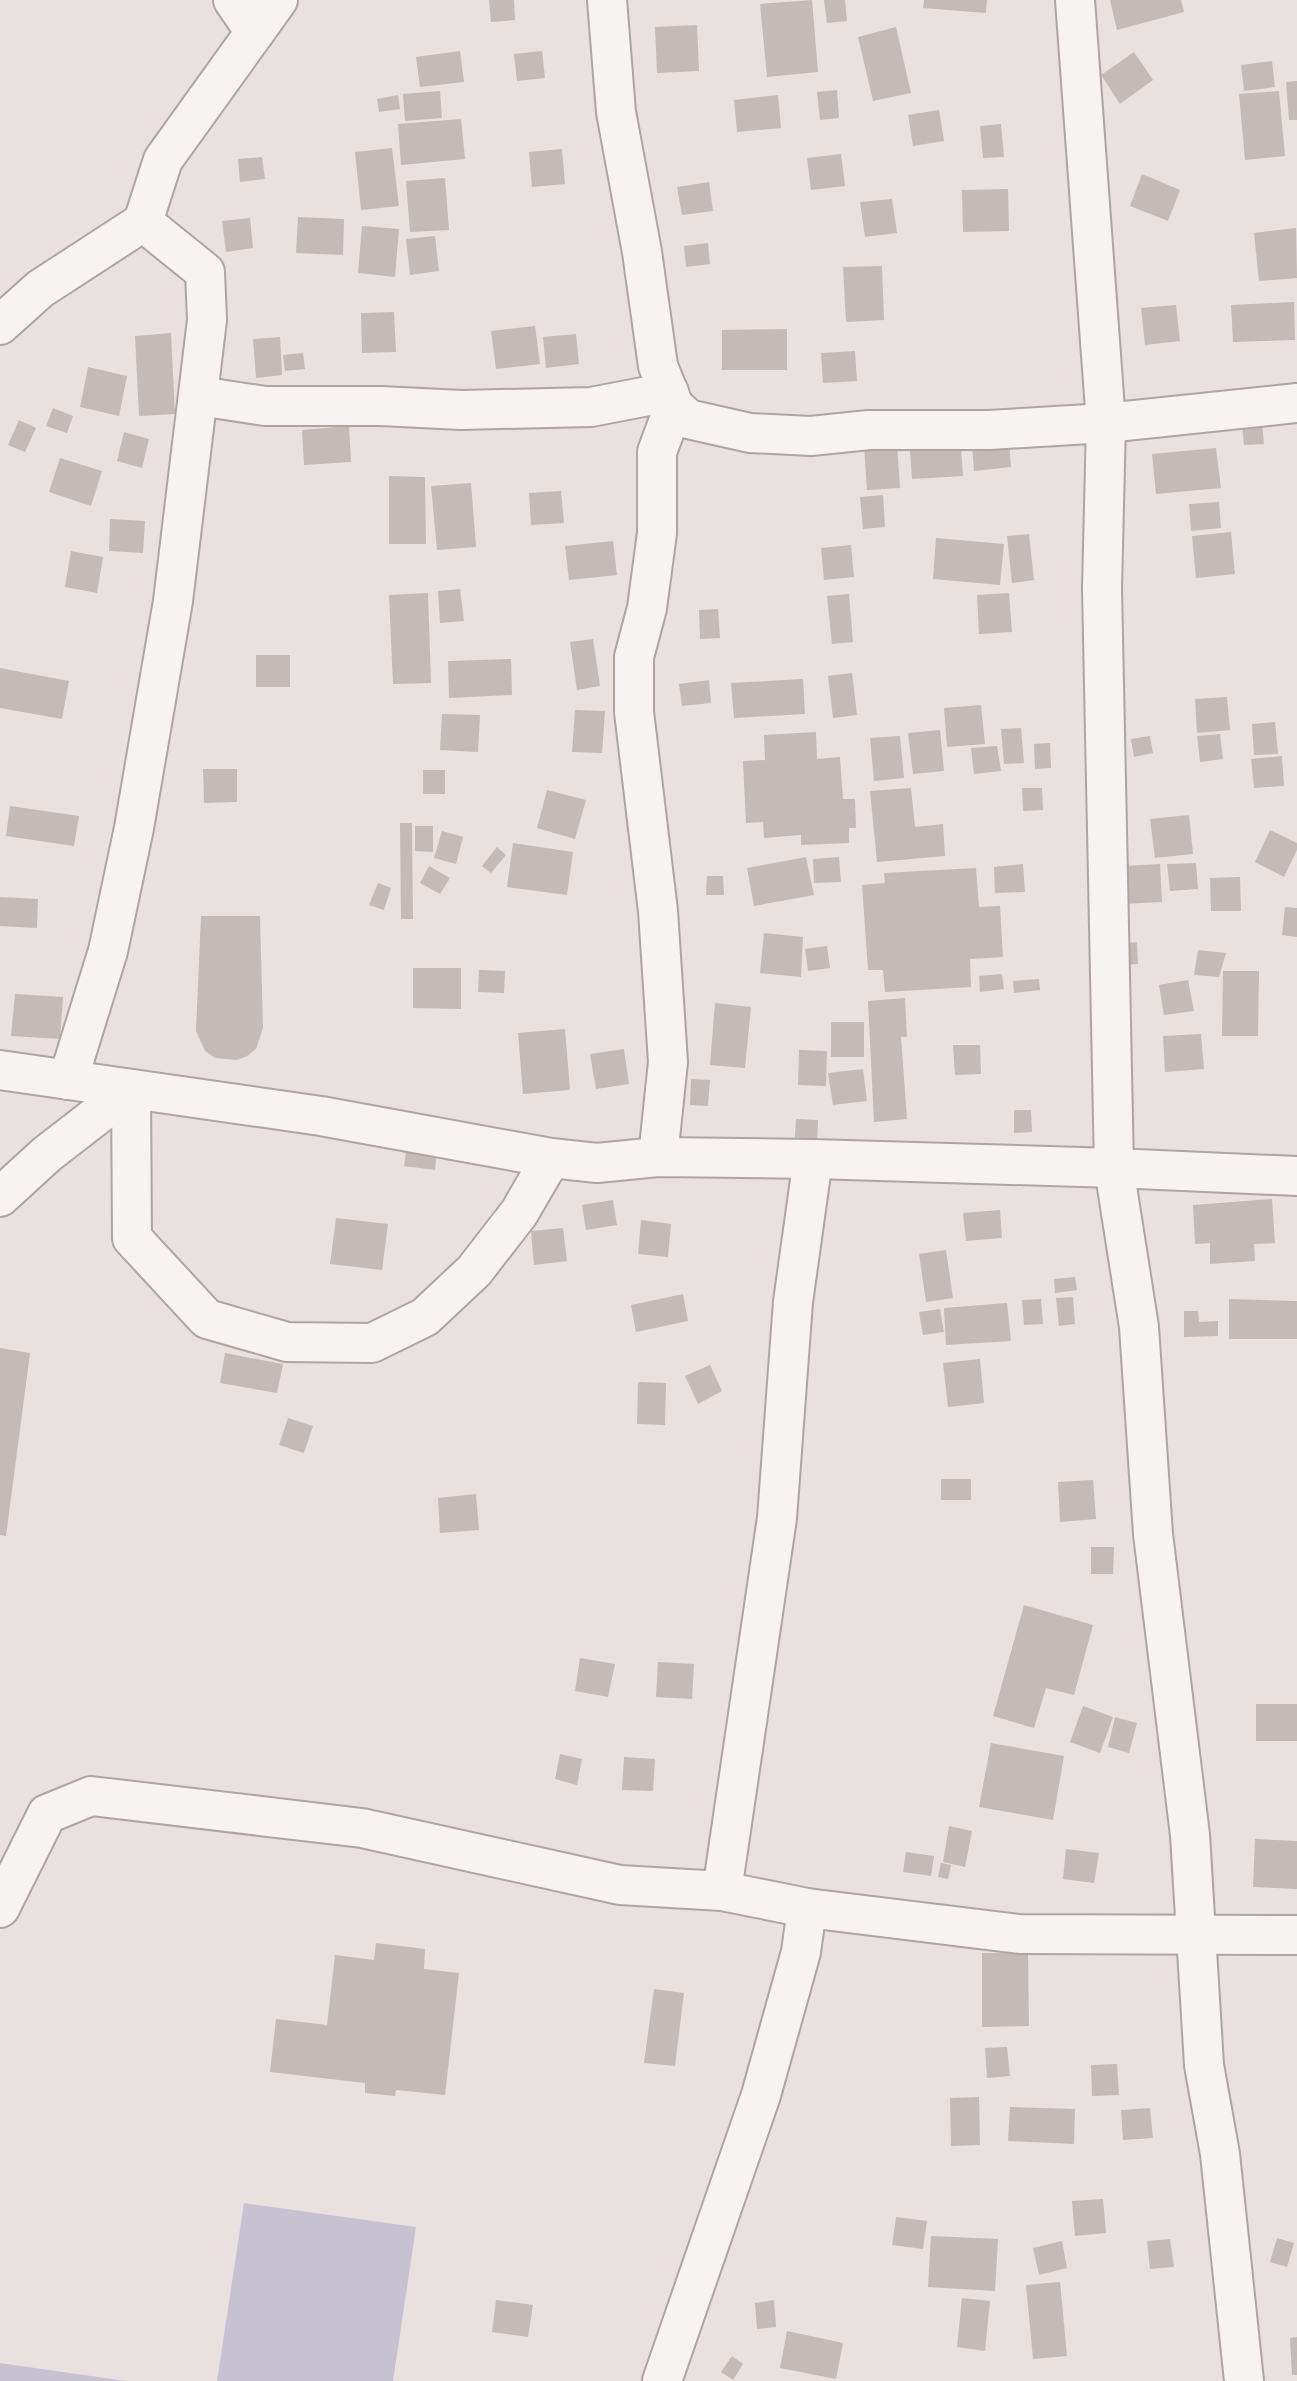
<svg xmlns="http://www.w3.org/2000/svg" width="1297" height="2381" viewBox="0 0 1297 2381" font-family="'DM Sans',sans-serif">
<style>
.green{fill:#c6c2d1}
.building{fill:#c4bab8}
.lines{fill:none;stroke-linecap:round;stroke-linejoin:round}
.minor-casing{stroke:#aea4a2;stroke-width:42}
.minor{stroke:#f7f3f3;stroke-width:38}
</style>
<rect width="100%" height="100%" fill="#e8e1e0"/>
<g class="green">
<polygon points="244,2203 416,2227 393,2381 217,2381"/>
<polygon points="0,2363 126,2381 0,2381"/>
</g>
<g class="building">
<polygon points="489,0 514,0 515,20 491,22"/>
<polygon points="812,0 818,72 767,77 760,4"/>
<polygon points="824,0 845,0 847,21 827,23"/>
<polygon points="924,0 987,0 986,13 923,8"/>
<polygon points="1110,0 1181,0 1184,12 1117,30"/>
<polygon points="697,25 699,71 657,73 655,27"/>
<polygon points="896,27 911,93 873,101 858,37"/>
<polygon points="460,51 464,82 420,87 416,57"/>
<polygon points="542,51 545,78 517,81 514,54"/>
<polygon points="1134,52 1153,80 1120,104 1101,75"/>
<polygon points="1272,61 1275,87 1244,91 1241,65"/>
<polygon points="1297,81 1297,120 1289,120 1286,82"/>
<polygon points="837,90 839,118 820,120 817,92"/>
<polygon points="440,91 442,118 405,121 403,94"/>
<polygon points="1279,91 1285,156 1245,160 1239,94"/>
<polygon points="398,95 400,109 379,112 377,99"/>
<polygon points="778,95 781,128 737,132 734,100"/>
<polygon points="939,110 944,141 913,146 908,115"/>
<polygon points="461,119 465,159 401,165 398,124"/>
<polygon points="1001,124 1004,157 983,158 980,126"/>
<polygon points="392,148 399,206 361,210 355,152"/>
<polygon points="562,149 565,184 532,187 529,152"/>
<polygon points="841,154 845,186 811,190 807,158"/>
<polygon points="262,157 265,179 240,182 238,159"/>
<polygon points="1142,174 1180,190 1168,221 1130,206"/>
<polygon points="445,178 449,230 410,232 406,181"/>
<polygon points="709,182 713,211 682,215 677,187"/>
<polygon points="1008,189 1009,231 963,232 962,190"/>
<polygon points="892,199 897,233 865,237 860,202"/>
<polygon points="298,217 344,219 343,255 296,253"/>
<polygon points="250,218 253,248 226,252 222,221"/>
<polygon points="362,226 399,229 395,277 358,273"/>
<polygon points="1296,228 1297,278 1259,281 1254,233"/>
<polygon points="435,236 439,271 410,275 406,239"/>
<polygon points="708,243 710,264 686,267 684,246"/>
<polygon points="882,266 884,320 846,322 843,267"/>
<polygon points="1294,302 1295,340 1233,342 1231,305"/>
<polygon points="1176,305 1180,341 1145,345 1141,308"/>
<polygon points="394,312 396,352 362,353 361,313"/>
<polygon points="535,326 540,364 496,369 491,331"/>
<polygon points="787,329 787,370 722,370 722,330"/>
<polygon points="171,333 175,414 139,416 135,336"/>
<polygon points="576,334 579,364 546,368 543,337"/>
<polygon points="280,337 282,375 256,378 253,339"/>
<polygon points="855,351 857,381 823,383 821,353"/>
<polygon points="303,353 305,369 285,371 283,355"/>
<polygon points="88,367 127,376 119,416 80,407"/>
<polygon points="53,408 73,416 67,433 46,426"/>
<polygon points="19,420 36,428 25,452 8,445"/>
<polygon points="1262,423 1264,444 1244,445 1242,425"/>
<polygon points="349,426 351,462 304,465 302,430"/>
<polygon points="124,432 149,439 142,468 117,461"/>
<polygon points="1009,440 1011,467 974,471 972,444"/>
<polygon points="897,443 900,488 867,490 864,445"/>
<polygon points="961,448 963,476 912,479 910,451"/>
<polygon points="1216,448 1221,488 1156,494 1152,454"/>
<polygon points="60,458 102,471 91,506 49,492"/>
<polygon points="389,476 425,477 426,544 389,544"/>
<polygon points="471,483 476,547 437,550 431,486"/>
<polygon points="561,491 564,523 531,525 529,493"/>
<polygon points="883,495 885,527 863,529 860,497"/>
<polygon points="1219,502 1221,528 1191,531 1189,504"/>
<polygon points="110,519 145,521 143,553 109,551"/>
<polygon points="1231,532 1235,574 1196,578 1192,536"/>
<polygon points="1029,534 1034,580 1012,583 1007,536"/>
<polygon points="936,538 1004,544 1000,585 933,579"/>
<polygon points="613,541 617,575 569,580 565,546"/>
<polygon points="851,545 854,577 824,580 821,548"/>
<polygon points="71,551 103,557 97,593 65,587"/>
<polygon points="460,589 464,621 440,623 438,591"/>
<polygon points="428,593 431,683 393,684 389,595"/>
<polygon points="1009,593 1012,632 979,634 977,595"/>
<polygon points="849,594 853,642 832,644 827,596"/>
<polygon points="718,609 720,638 700,639 699,610"/>
<polygon points="593,639 600,686 577,690 570,642"/>
<rect x="256" y="655" width="34" height="32"/>
<polygon points="511,659 512,695 449,698 448,661"/>
<polygon points="0,668 69,681 62,719 0,708"/>
<polygon points="852,673 857,715 833,718 828,676"/>
<polygon points="803,679 805,714 734,718 731,683"/>
<polygon points="709,680 711,703 682,706 679,684"/>
<polygon points="1227,697 1230,730 1197,733 1195,699"/>
<polygon points="981,705 985,744 947,747 944,708"/>
<polygon points="575,710 605,711 602,753 572,752"/>
<polygon points="442,714 480,715 478,752 440,750"/>
<polygon points="1275,722 1278,754 1254,755 1252,724"/>
<polygon points="1021,728 1024,763 1004,764 1001,729"/>
<polygon points="940,730 944,771 913,774 908,733"/>
<polygon points="816,732 817,759 840,757 843,799 855,799 856,828 849,828 849,843 801,845 801,835 764,838 763,822 746,823 743,761 765,760 764,735"/>
<polygon points="1220,734 1223,759 1200,762 1197,736"/>
<polygon points="900,736 904,778 874,781 870,738"/>
<polygon points="1150,736 1153,753 1134,757 1131,739"/>
<polygon points="1050,743 1051,768 1035,769 1034,744"/>
<polygon points="997,746 1001,771 974,774 971,748"/>
<polygon points="1282,756 1284,786 1254,788 1251,759"/>
<polygon points="203,769 237,769 237,802 204,803"/>
<rect x="423" y="770" width="22" height="24"/>
<polygon points="911,788 915,827 943,824 945,856 877,862 870,791"/>
<polygon points="1022,788 1042,788 1043,810 1023,811"/>
<polygon points="547,790 586,800 575,839 537,828"/>
<polygon points="10,806 79,816 74,846 6,836"/>
<polygon points="1189,815 1193,854 1155,858 1150,819"/>
<polygon points="400,823 412,823 413,919 401,919"/>
<polygon points="415,826 433,826 433,852 415,851"/>
<polygon points="1270,830 1297,843 1297,850 1284,877 1255,862"/>
<polygon points="442,831 463,837 456,864 434,858"/>
<polygon points="513,843 573,852 567,895 507,887"/>
<polygon points="497,847 506,855 491,873 482,866"/>
<polygon points="806,857 814,895 754,906 747,868"/>
<polygon points="839,857 841,882 814,883 813,859"/>
<polygon points="1196,863 1198,889 1170,891 1167,864"/>
<polygon points="1023,864 1025,892 995,893 994,867"/>
<polygon points="1160,864 1162,902 1123,904 1122,866"/>
<polygon points="429,866 450,878 440,894 420,883"/>
<polygon points="976,868 979,907 1000,906 1003,957 970,959 971,987 885,992 883,970 868,970 862,885 885,883 884,873"/>
<polygon points="707,876 723,876 724,895 706,895"/>
<polygon points="1240,877 1241,911 1211,911 1210,878"/>
<polygon points="378,883 391,888 384,910 369,905"/>
<polygon points="0,897 38,899 37,928 0,926"/>
<polygon points="1285,907 1297,908 1297,937 1282,935"/>
<polygon points="201,916 260,916 263,1028 256,1049 247,1056 237,1060 215,1058 205,1051 196,1031"/>
<polygon points="764,933 803,937 801,977 760,973"/>
<polygon points="1137,942 1138,964 1119,965 1118,944"/>
<polygon points="827,946 830,968 808,971 805,949"/>
<polygon points="1198,950 1226,953 1219,977 1194,975"/>
<polygon points="413,968 461,968 461,1009 413,1008"/>
<polygon points="479,970 505,971 504,993 478,992"/>
<polygon points="1223,971 1259,971 1258,1036 1222,1036"/>
<polygon points="1002,974 1004,989 980,992 979,976"/>
<polygon points="1039,979 1040,990 1014,993 1013,981"/>
<polygon points="1188,980 1194,1011 1164,1015 1159,985"/>
<polygon points="15,994 63,997 60,1039 11,1036"/>
<polygon points="905,998 907,1037 901,1037 907,1119 874,1122 868,1001"/>
<polygon points="715,1003 751,1007 745,1068 710,1065"/>
<rect x="831" y="1022" width="33" height="35"/>
<polygon points="565,1029 570,1090 523,1094 518,1033"/>
<polygon points="1201,1034 1204,1069 1165,1072 1163,1036"/>
<polygon points="953,1045 980,1045 981,1074 955,1075"/>
<polygon points="624,1049 629,1084 596,1089 590,1054"/>
<polygon points="799,1050 827,1051 826,1086 798,1085"/>
<polygon points="863,1069 867,1101 833,1105 828,1073"/>
<polygon points="691,1079 710,1080 708,1106 690,1105"/>
<polygon points="1014,1110 1031,1110 1032,1132 1014,1133"/>
<polygon points="796,1119 818,1120 817,1150 794,1150"/>
<polygon points="408,1137 438,1140 435,1170 404,1166"/>
<polygon points="1272,1199 1275,1243 1254,1244 1255,1261 1210,1264 1210,1243 1195,1244 1193,1205"/>
<polygon points="613,1200 617,1225 586,1230 582,1205"/>
<polygon points="1000,1210 1002,1238 966,1241 963,1213"/>
<polygon points="336,1218 388,1224 382,1270 330,1264"/>
<polygon points="641,1220 671,1224 668,1257 638,1254"/>
<polygon points="563,1228 567,1261 534,1265 531,1231"/>
<polygon points="946,1250 953,1298 926,1302 919,1254"/>
<polygon points="1075,1277 1077,1290 1055,1293 1054,1279"/>
<polygon points="683,1294 688,1321 636,1332 631,1305"/>
<polygon points="1073,1297 1075,1324 1059,1326 1056,1298"/>
<polygon points="1041,1299 1043,1324 1024,1325 1022,1300"/>
<polygon points="1229,1299 1297,1301 1297,1339 1229,1339"/>
<polygon points="1007,1303 1011,1341 946,1345 944,1308"/>
<polygon points="940,1309 944,1332 923,1335 919,1312"/>
<polygon points="1184,1311 1198,1311 1199,1322 1218,1321 1218,1336 1184,1337"/>
<polygon points="0,1348 30,1353 6,1536 0,1535"/>
<polygon points="225,1353 283,1364 277,1393 220,1383"/>
<polygon points="980,1359 984,1403 948,1407 943,1363"/>
<polygon points="710,1365 722,1391 698,1404 685,1376"/>
<polygon points="638,1382 666,1383 665,1425 637,1424"/>
<polygon points="288,1418 313,1426 304,1453 279,1445"/>
<rect x="941" y="1479" width="30" height="21"/>
<polygon points="1093,1480 1096,1519 1060,1522 1058,1482"/>
<polygon points="476,1494 479,1530 440,1533 438,1498"/>
<polygon points="1091,1547 1114,1547 1113,1574 1091,1574"/>
<polygon points="1024,1605 1093,1625 1074,1695 1046,1688 1034,1728 993,1716"/>
<polygon points="580,1658 615,1664 608,1697 575,1691"/>
<polygon points="658,1662 694,1664 692,1699 656,1697"/>
<rect x="1256" y="1704" width="41" height="37"/>
<polygon points="1083,1706 1113,1717 1100,1753 1070,1742"/>
<polygon points="1115,1717 1137,1723 1129,1753 1108,1747"/>
<polygon points="991,1743 1064,1756 1053,1820 979,1807"/>
<polygon points="560,1754 582,1759 577,1785 555,1779"/>
<polygon points="624,1757 655,1759 653,1791 622,1790"/>
<polygon points="949,1826 972,1831 965,1867 943,1862"/>
<polygon points="1255,1839 1297,1841 1297,1889 1253,1887"/>
<polygon points="1066,1849 1099,1853 1094,1883 1063,1879"/>
<polygon points="906,1852 934,1856 931,1876 903,1872"/>
<polygon points="941,1863 951,1865 948,1879 938,1877"/>
<polygon points="376,1943 425,1949 424,1969 459,1973 445,2095 396,2090 395,2096 365,2093 365,2083 270,2072 276,2019 327,2025 335,1955 374,1960"/>
<polygon points="982,1953 1028,1953 1029,2026 982,2027"/>
<polygon points="654,1989 684,1993 675,2066 644,2063"/>
<polygon points="1007,2047 1010,2076 987,2078 985,2048"/>
<polygon points="1117,2064 1119,2095 1092,2096 1091,2065"/>
<polygon points="979,2097 980,2145 951,2146 950,2098"/>
<polygon points="1010,2107 1075,2109 1074,2144 1008,2141"/>
<polygon points="1150,2108 1153,2138 1123,2140 1121,2110"/>
<polygon points="1103,2199 1106,2233 1075,2236 1072,2201"/>
<polygon points="896,2217 927,2221 923,2249 892,2245"/>
<polygon points="931,2236 998,2239 995,2291 928,2287"/>
<polygon points="1277,2238 1294,2243 1287,2267 1270,2262"/>
<polygon points="1170,2239 1174,2267 1150,2269 1147,2241"/>
<polygon points="1062,2241 1067,2268 1039,2275 1033,2248"/>
<polygon points="1060,2282 1067,2356 1033,2359 1026,2285"/>
<polygon points="962,2298 990,2301 985,2351 957,2347"/>
<polygon points="496,2300 533,2305 528,2337 492,2332"/>
<polygon points="774,2300 776,2327 757,2329 755,2303"/>
<polygon points="787,2331 843,2343 836,2379 780,2368"/>
<polygon points="1297,2337 1297,2375 1292,2375 1290,2338"/>
<polygon points="732,2356 743,2364 733,2380 721,2372"/>
</g>
<g class="lines">
<g class="minor-casing">
<g id="minor">
<polyline points="233,0 255,32"/>
<polyline points="607,0 616,112 642,252 658,366 674,406 688,419 750,433 811,436 869,430 989,430 1106,423 1297,403"/>
<polyline points="1075,0 1106,423 1102,588 1114,1168 1139,1327 1153,1534 1190,1835 1204,2065 1220,2154 1244,2381"/>
<polyline points="0,325 40,289 143,222 163,160 278,0"/>
<polyline points="199,396 265,406 381,406 461,410 591,407 669,392"/>
<polyline points="0,1070 321,1116 551,1158 597,1163 658,1157 813,1159 1114,1168 1297,1176"/>
<polyline points="68,1080 108,951 134,828 173,601 207,320 205,272 143,222"/>
<polyline points="131,1089 132,1238 207,1319 287,1342 372,1343 425,1317 474,1271 519,1213 551,1158"/>
<polyline points="658,1157 668,1062 658,911 634,712 634,657 647,608 657,533 657,452 674,406"/>
<polyline points="0,1197 47,1154 131,1089"/>
<polyline points="722,1891 777,1518 793,1302 813,1159"/>
<polyline points="0,1908 47,1814 91,1796 362,1828 620,1885 722,1891 807,1908 1019,1934 1297,1935"/>
<polyline points="662,2381 761,2095 801,1952 807,1908"/>
</g>
</g>
<use href="#minor" class="minor"/>
</g>
</svg>
